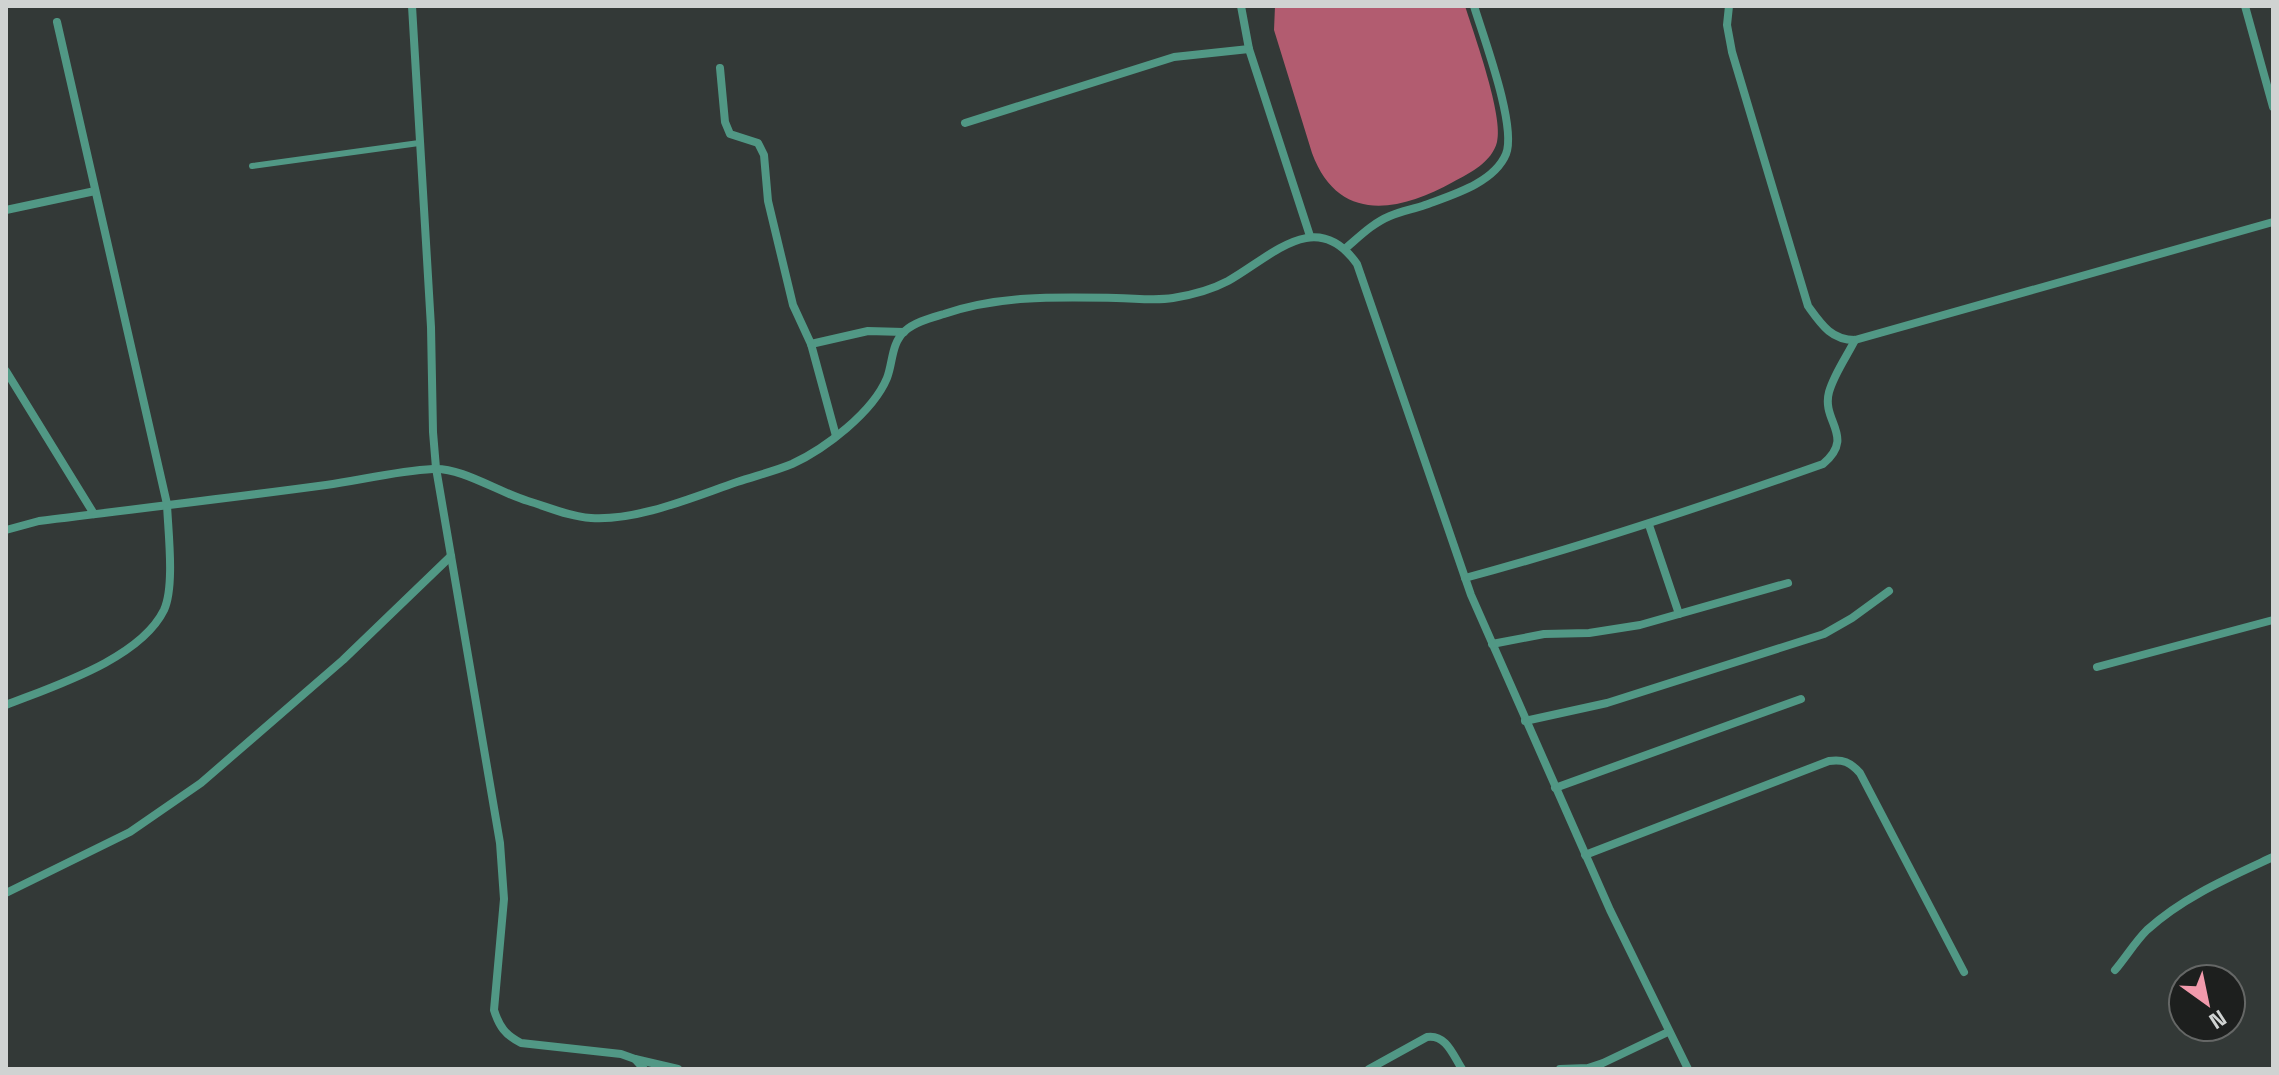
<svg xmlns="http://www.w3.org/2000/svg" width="2279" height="1075" viewBox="0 0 2279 1075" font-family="'Space Grotesk',sans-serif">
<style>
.water{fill:#b25c70}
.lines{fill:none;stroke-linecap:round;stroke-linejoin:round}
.service{stroke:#519885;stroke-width:6}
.minor{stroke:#519885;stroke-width:8}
</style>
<rect width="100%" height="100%" fill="#333937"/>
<path class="water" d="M1275 6H1465C1474 34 1504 117 1497 142 1492 162 1470 173 1453 182 1399 212 1338 224 1312 153L1274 30Z"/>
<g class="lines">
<polyline class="service" points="252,166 419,143"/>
<g class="minor">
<path d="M412 6 431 327 433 432 436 468 500 843 504 899 494 1010C499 1026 505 1035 521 1043L621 1054 635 1059 644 1069"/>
<polyline points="1241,6 1249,49 1310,236"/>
<path d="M1729 6 1727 25 1732 52 1808 306C1821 324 1831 340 1855 340L2273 222"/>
<polyline points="2245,6 2273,107"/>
<polyline points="720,68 725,122 730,134 758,143 764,155 768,201 793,305 811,344 836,436"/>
<polyline points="965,123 1174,57 1249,49"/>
<polyline points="6,210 95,191"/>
<path d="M1346 248C1360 236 1373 223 1390 216 1402 211 1414 209 1425 205 1452 195 1494 183 1506 154 1517 126 1483 36 1474 6"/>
<polyline points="811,344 868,331 904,332"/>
<polyline points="6,371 94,514"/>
<polyline points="1649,525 1679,614"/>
<path d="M6 530 39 521C135 509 230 498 326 485 361 480 397 471 433 469 461 467 500 493 528 501 548 507 570 517 591 518 638 521 693 497 737 482 755 476 775 471 792 464 825 449 873 412 887 378 893 363 891 343 905 331 915 322 931 318 944 314 1000 295 1057 297 1116 298 1134 298 1155 301 1173 298 1192 295 1211 290 1228 281 1271 257 1316 206 1357 264L1471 595 1610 910 1688 1069"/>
<path d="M1465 578C1588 545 1704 506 1823 464 1856 436 1821 422 1829 392 1834 374 1847 356 1855 340"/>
<polyline points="1492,644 1544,634 1589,633 1640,625 1788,583"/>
<polyline points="2097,667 2273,620"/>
<path d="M6 705C54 686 140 659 164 610 175 586 168 531 167 504L57 22"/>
<polyline points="1525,721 1607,703 1824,634 1852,618 1889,591"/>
<polyline points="1555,788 1801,699"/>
<path d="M1585 855 1829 761C1843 759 1850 762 1860 773L1964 972"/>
<polyline points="6,893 130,832 201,783 343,660 451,556"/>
<path d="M2115 970C2126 957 2135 942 2147 930 2183 897 2230 877 2273 857"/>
<polyline points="635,1059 678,1069"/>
<path d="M1369 1069 1427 1037C1446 1034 1453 1055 1462 1069"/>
<polyline points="1560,1069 1588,1068 1603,1063 1668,1032"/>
</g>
</g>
<rect width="2279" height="1075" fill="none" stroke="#d0d3d2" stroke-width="16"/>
<g transform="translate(2207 1003) rotate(147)"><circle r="38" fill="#1d1f1e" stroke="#656766" stroke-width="2"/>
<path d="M0-6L14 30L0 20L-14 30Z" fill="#f29aac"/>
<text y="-12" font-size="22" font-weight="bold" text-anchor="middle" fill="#d0d3d2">N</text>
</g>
</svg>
